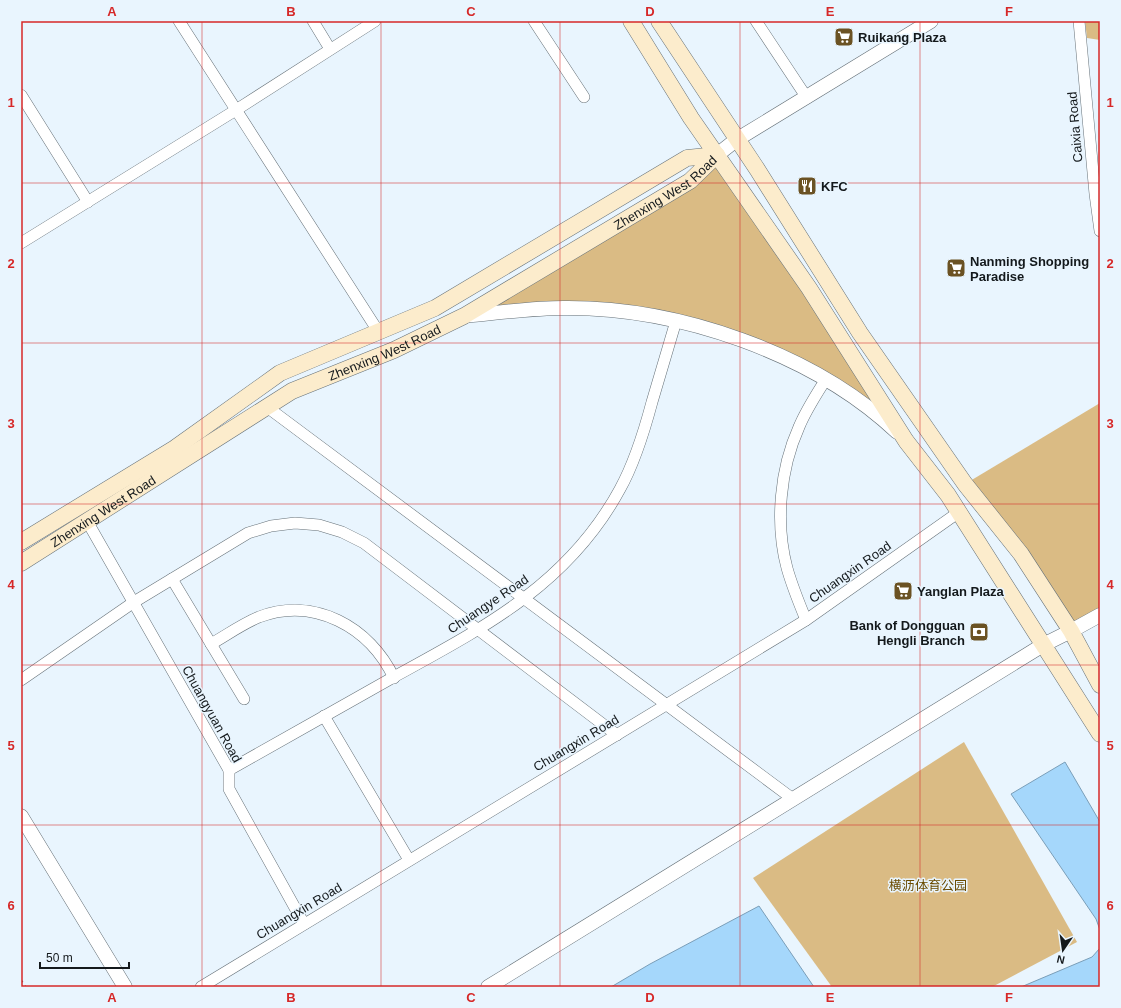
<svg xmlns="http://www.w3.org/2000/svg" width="1121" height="1008" viewBox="0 0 1121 1008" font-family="Helvetica,'Noto Sans SC',sans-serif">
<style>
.green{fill:#dabb84}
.water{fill:#a5d7fb;stroke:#7a9eb8}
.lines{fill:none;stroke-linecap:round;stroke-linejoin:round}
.minor-casing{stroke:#667178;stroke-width:12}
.tertiary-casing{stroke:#667178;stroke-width:15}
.secondary-casing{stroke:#667178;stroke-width:17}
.minor{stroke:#fff;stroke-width:11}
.tertiary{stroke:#fff;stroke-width:14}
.secondary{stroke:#fceccc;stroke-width:16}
.rail{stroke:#5b6267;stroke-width:3;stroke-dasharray:2 4;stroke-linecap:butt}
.grid{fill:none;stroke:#d62828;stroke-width:1;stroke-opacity:0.55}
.labels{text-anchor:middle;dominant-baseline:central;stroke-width:3;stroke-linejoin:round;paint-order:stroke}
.poi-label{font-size:13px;font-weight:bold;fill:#14191c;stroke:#e9f5fe;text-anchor:start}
.street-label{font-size:13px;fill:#14191c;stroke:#e9f5fe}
.park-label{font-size:13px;fill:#6a4b00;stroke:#e9f5fe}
.neatline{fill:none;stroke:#d62828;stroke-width:1.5}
.grid-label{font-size:13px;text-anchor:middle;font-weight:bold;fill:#d62828}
</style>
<rect width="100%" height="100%" fill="#e9f5fe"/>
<g class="green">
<polygon points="1085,21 1100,21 1100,40 1087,38"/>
<polygon points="719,157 906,441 877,415 742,341 620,312 464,316"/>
<polygon points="1100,403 1100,615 1071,631 965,484"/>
<polygon points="964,742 1077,942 992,987 832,987 753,878"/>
</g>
<g class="water">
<polygon points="1065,762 1100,822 1100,930 1096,919 1011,794"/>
<polygon points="759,906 814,987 611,987 650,964"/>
<polygon points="1100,948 1100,987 1021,987 1092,957"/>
</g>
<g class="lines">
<g class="minor-casing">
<g id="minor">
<polyline points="179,21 378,331"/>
<polyline points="313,21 330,49"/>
<polyline points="534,21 584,97"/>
<polyline points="756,21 807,98"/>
<polyline points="1079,21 1095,194 1100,231"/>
<polyline points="21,95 88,202"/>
<polyline points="21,243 236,110 375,21"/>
<polyline points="267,407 793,799"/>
<polyline points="87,521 229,770 229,789 304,924"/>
<polyline points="172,579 244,699"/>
<path d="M806 620C799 603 792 586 787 568 775 523 780 469 799 427 806 410 816 395 826 379"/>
<path d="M211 644C227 635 242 624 259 617 314 596 370 627 394 678"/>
<polyline points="21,680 134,602 248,533 271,526 295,523 319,525 342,532 364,543 617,735"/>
<polyline points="324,716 409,860"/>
<path d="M229 770C283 739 338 709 392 678 483 628 568 585 620 489 635 462 644 432 652 402 660 375 668 348 676 321"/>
<polyline points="201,987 806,620 959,512"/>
</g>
</g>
<g class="tertiary-casing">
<g id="tertiary">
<polyline points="717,155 736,140 931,21"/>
<path d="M464 316C497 313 530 308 564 308 678 307 813 353 897 432"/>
<polyline points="21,816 125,987"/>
<polyline points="488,987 1043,645 1071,631 1100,615"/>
</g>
</g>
<g class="secondary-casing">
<g id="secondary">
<polyline points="631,21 691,118 809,288 906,441 948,495 1100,734"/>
<polyline points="659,21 757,169 860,333 965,484 1021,554 1071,631 1100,685"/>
<polyline points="21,542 175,448 280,373 435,308 687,158 717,155"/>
<path id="s1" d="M21 563 292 391 394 350 464 316 690 181 717 155"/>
</g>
</g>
<use href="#minor" class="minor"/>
<use href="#tertiary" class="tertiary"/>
<use href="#secondary" class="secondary"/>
<polyline class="rail" points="21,981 25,987"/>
</g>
<path class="grid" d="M202 21V987M381 21V987M560 21V987M740 21V987M920 21V987M21 183H1100M21 343H1100M21 504H1100M21 665H1100M21 825H1100"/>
<defs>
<g id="supermarket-square" transform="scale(1)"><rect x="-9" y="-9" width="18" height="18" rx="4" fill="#6b5223" stroke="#e9f5fe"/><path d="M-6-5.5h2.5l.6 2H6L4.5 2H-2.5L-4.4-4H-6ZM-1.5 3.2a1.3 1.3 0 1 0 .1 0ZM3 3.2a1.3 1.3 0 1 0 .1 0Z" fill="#fff"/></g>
<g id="restaurant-square" transform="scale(1)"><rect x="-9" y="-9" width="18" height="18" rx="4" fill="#6b5223" stroke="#e9f5fe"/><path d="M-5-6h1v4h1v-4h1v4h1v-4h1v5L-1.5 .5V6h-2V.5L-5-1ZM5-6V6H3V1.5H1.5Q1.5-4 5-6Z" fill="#fff"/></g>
<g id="bank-square" transform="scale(1)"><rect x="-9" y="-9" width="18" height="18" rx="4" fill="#6b5223" stroke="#e9f5fe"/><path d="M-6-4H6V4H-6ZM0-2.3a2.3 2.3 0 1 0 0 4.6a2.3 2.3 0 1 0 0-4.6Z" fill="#fff"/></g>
</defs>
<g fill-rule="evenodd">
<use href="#supermarket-square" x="844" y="37"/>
<use href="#restaurant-square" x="807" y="186"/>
<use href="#supermarket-square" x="956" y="268"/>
<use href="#supermarket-square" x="903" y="591"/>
<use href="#bank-square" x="979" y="632"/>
</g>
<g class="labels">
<g class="poi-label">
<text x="858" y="37">Ruikang Plaza</text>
<text x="821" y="186">KFC</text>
<text x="970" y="261">Nanming Shopping<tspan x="970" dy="15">Paradise</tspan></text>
<text x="917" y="591">Yanglan Plaza</text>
<text x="965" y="625" text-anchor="end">Bank of Dongguan<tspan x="965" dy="15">Hengli Branch</tspan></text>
</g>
<g class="street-label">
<text transform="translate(1075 127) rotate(-95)">Caixia Road</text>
<text stroke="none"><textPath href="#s1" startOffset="745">Zhenxing West Road</textPath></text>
<text stroke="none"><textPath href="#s1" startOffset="421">Zhenxing West Road</textPath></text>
<text stroke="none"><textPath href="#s1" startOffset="97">Zhenxing West Road</textPath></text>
<text transform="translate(850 572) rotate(-35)">Chuangxin Road</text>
<text transform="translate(488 604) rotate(-34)">Chuangye Road</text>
<text transform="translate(212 714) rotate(61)">Chuangyuan Road</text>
<text transform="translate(576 743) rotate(-31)">Chuangxin Road</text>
<text transform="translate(299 911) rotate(-31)">Chuangxin Road</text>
</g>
<g class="park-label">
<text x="928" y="885">横沥体育公园</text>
</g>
</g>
<rect width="1121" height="1008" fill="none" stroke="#e9f5fe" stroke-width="44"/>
<g transform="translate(1063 950) rotate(193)" stroke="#e9f5fe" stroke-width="3" paint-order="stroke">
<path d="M0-3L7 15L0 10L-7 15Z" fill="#14191c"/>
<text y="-6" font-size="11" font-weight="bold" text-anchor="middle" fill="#14191c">N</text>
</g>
<path d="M40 962v6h89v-6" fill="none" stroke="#14191c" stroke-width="2"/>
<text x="46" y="962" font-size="12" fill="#14191c" stroke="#e9f5fe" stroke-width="3" paint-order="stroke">50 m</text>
<rect x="22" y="22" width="1077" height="964" class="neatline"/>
<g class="grid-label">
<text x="112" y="16">A</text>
<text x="291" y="16">B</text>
<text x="471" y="16">C</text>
<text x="650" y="16">D</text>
<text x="830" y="16">E</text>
<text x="1009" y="16">F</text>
<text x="11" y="107">1</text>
<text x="1110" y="107">1</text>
<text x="11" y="268">2</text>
<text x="1110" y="268">2</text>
<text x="11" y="428">3</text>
<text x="1110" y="428">3</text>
<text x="11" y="589">4</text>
<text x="1110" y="589">4</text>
<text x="11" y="750">5</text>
<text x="1110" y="750">5</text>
<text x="11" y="910">6</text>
<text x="1110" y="910">6</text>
<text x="112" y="1002">A</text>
<text x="291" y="1002">B</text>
<text x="471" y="1002">C</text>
<text x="650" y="1002">D</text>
<text x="830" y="1002">E</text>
<text x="1009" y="1002">F</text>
</g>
</svg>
